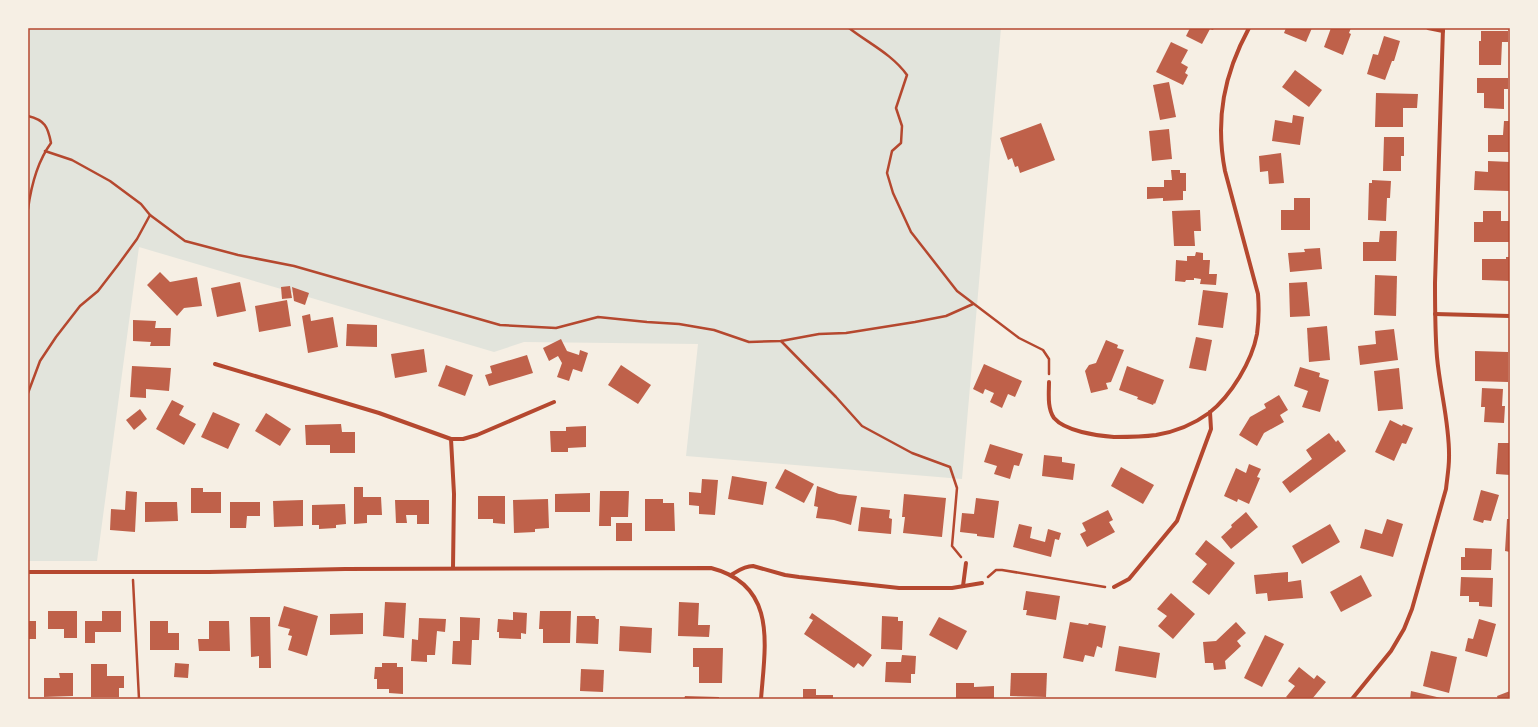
<svg xmlns="http://www.w3.org/2000/svg" width="1538" height="727" viewBox="0 0 1538 727" font-family="'Nunito Sans',sans-serif">
<style>
.green{fill:#e2e4dc}
.building{fill:#bf614a}
.lines{fill:none;stroke-linecap:round;stroke-linejoin:round}
.path{stroke:#b5482f;stroke-width:2.5}
.minor{stroke:#b5482f;stroke-width:4}
.neatline{fill:none;stroke:#b5482f;stroke-width:1.5}
</style>
<rect width="100%" height="100%" fill="#f6efe4"/>
<polygon class="green" points="28,28 1001,28 962,479 686,456 698,344 524,342 494,352 139,247 97,561 28,561"/>
<g class="building">
<polygon points="1190,28 1214,28 1213,30 1210,29 1202,44 1186,36"/>
<polygon points="1286,28 1312,28 1306,42 1284,33"/>
<polygon points="1331,28 1351,28 1349,33 1351,34 1343,55 1324,47"/>
<polygon points="1481,31 1508,31 1508,42 1502,42 1501,65 1479,65 1479,41 1481,41"/>
<polygon points="1384,36 1400,41 1394,61 1392,61 1385,80 1367,74 1373,54 1378,55"/>
<polygon points="1171,42 1188,50 1181,63 1188,67 1185,73 1188,75 1183,85 1156,72"/>
<polygon points="1295,70 1322,90 1309,107 1282,87"/>
<polygon points="1477,78 1508,78 1508,89 1504,89 1504,109 1484,108 1484,93 1477,93"/>
<polygon points="1169,82 1176,117 1160,120 1153,85"/>
<polygon points="1376,93 1418,94 1417,108 1403,108 1403,127 1375,127"/>
<polygon points="1293,115 1304,117 1300,145 1272,141 1275,120 1292,123"/>
<polygon points="1504,121 1510,121 1510,152 1488,152 1488,135 1503,135"/>
<polygon points="1041,123 1055,160 1020,173 1018,166 1015,167 1012,158 1008,160 1000,138"/>
<polygon points="1169,129 1172,159 1152,161 1149,131"/>
<polygon points="1384,137 1404,137 1404,156 1401,156 1401,171 1383,171"/>
<polygon points="1281,153 1284,183 1269,184 1268,171 1260,172 1259,156"/>
<polygon points="1488,161 1510,162 1509,191 1474,190 1475,171 1488,172"/>
<polygon points="1171,170 1180,170 1180,173 1186,173 1186,191 1183,191 1183,200 1163,201 1163,198 1147,199 1147,187 1164,187 1164,180 1172,180"/>
<polygon points="1372,180 1391,181 1390,198 1387,198 1386,221 1368,220 1369,183 1372,183"/>
<polygon points="1294,198 1310,198 1310,230 1281,230 1281,210 1294,210"/>
<polygon points="1200,210 1201,231 1194,231 1195,246 1174,246 1172,211"/>
<polygon points="1483,211 1501,211 1501,221 1509,221 1509,242 1474,242 1474,222 1483,222"/>
<polygon points="1380,231 1397,231 1396,261 1363,261 1363,242 1379,242"/>
<polygon points="1320,248 1322,269 1290,272 1288,253 1305,252 1304,249"/>
<polygon points="1196,252 1203,253 1203,260 1210,260 1209,274 1217,274 1216,285 1200,284 1201,279 1194,278 1194,280 1186,280 1185,282 1175,281 1176,260 1187,261 1187,256 1195,256"/>
<polygon points="1506,257 1510,257 1510,281 1482,280 1482,259 1506,259"/>
<polygon points="160,272 170,282 197,277 202,306 184,308 177,316 147,285"/>
<polygon points="1375,275 1397,276 1396,316 1374,315"/>
<polygon points="240,282 246,311 217,317 211,288"/>
<polygon points="1307,282 1310,316 1290,317 1289,283"/>
<polygon points="290,286 292,298 282,299 281,287"/>
<polygon points="292,287 309,293 305,305 294,301"/>
<polygon points="1203,290 1228,293 1223,328 1198,325"/>
<polygon points="287,300 291,326 259,332 255,306"/>
<polygon points="310,314 311,321 333,317 338,347 308,353 302,316"/>
<polygon points="133,320 156,321 155,328 171,328 170,346 150,346 151,342 133,341"/>
<polygon points="347,324 377,325 377,347 346,346"/>
<polygon points="1327,326 1330,360 1309,362 1307,328"/>
<polygon points="1394,329 1398,360 1360,365 1358,346 1376,344 1375,331"/>
<polygon points="1196,337 1212,340 1206,371 1189,368"/>
<polygon points="561,339 567,351 579,355 580,350 588,353 582,372 573,369 569,381 557,377 562,363 558,356 549,361 543,348"/>
<polygon points="1106,340 1118,345 1117,348 1124,350 1111,382 1106,383 1108,389 1091,393 1085,371 1089,365 1096,363"/>
<polygon points="424,349 427,372 395,378 391,354"/>
<polygon points="1475,351 1508,352 1508,382 1475,381"/>
<polygon points="527,355 533,373 489,386 485,375 492,373 490,366"/>
<polygon points="984,364 1022,381 1015,397 1008,394 1002,408 990,402 994,393 985,389 983,394 973,389"/>
<polygon points="446,365 473,375 465,396 438,386"/>
<polygon points="621,365 651,385 638,404 608,385"/>
<polygon points="132,366 171,368 169,391 146,389 146,398 130,397"/>
<polygon points="1127,366 1164,380 1155,404 1154,403 1153,405 1137,399 1138,397 1119,390"/>
<polygon points="1300,367 1320,373 1319,377 1329,380 1320,412 1302,407 1308,391 1294,386"/>
<polygon points="1399,368 1403,409 1378,411 1374,371"/>
<polygon points="1482,388 1503,389 1502,406 1505,406 1504,423 1484,422 1485,407 1481,407"/>
<polygon points="1279,395 1288,410 1280,415 1284,422 1264,433 1257,446 1239,435 1250,417 1266,408 1264,404"/>
<polygon points="172,400 184,406 179,415 196,424 184,445 156,429"/>
<polygon points="140,409 147,419 134,430 126,420"/>
<polygon points="213,412 240,424 228,449 201,437"/>
<polygon points="266,413 291,429 280,446 255,431"/>
<polygon points="1390,420 1402,426 1403,424 1413,428 1406,444 1402,443 1394,461 1375,452"/>
<polygon points="341,424 342,432 355,432 355,453 330,453 330,445 306,445 305,425"/>
<polygon points="586,426 586,447 568,448 568,452 551,452 550,431 566,431 566,427"/>
<polygon points="1329,433 1336,442 1338,440 1346,451 1290,493 1282,482 1312,459 1306,450"/>
<polygon points="1498,443 1510,443 1510,475 1496,474"/>
<polygon points="990,444 1023,454 1019,466 1014,465 1010,479 994,474 997,466 984,462"/>
<polygon points="1044,455 1062,457 1062,462 1075,464 1073,480 1042,476"/>
<polygon points="1249,464 1261,469 1257,477 1260,478 1249,504 1238,499 1237,502 1224,496 1236,468 1246,473"/>
<polygon points="1121,467 1154,485 1143,504 1111,486"/>
<polygon points="785,469 814,484 804,503 775,488"/>
<polygon points="732,476 767,482 763,505 728,499"/>
<polygon points="702,479 718,480 715,515 699,514 699,506 689,505 689,492 701,493"/>
<polygon points="817,486 839,494 857,496 851,525 834,520 816,518 818,507 814,506"/>
<polygon points="354,487 363,487 363,497 381,497 382,515 367,515 367,523 354,524"/>
<polygon points="191,488 203,488 203,492 221,492 221,513 191,513"/>
<polygon points="1481,490 1499,495 1491,521 1484,520 1483,523 1473,520"/>
<polygon points="126,491 137,492 135,532 110,530 111,509 125,510"/>
<polygon points="600,491 629,491 628,517 611,517 611,526 599,526"/>
<polygon points="590,493 590,512 555,512 555,494"/>
<polygon points="904,494 946,498 942,537 903,533 905,517 902,517"/>
<polygon points="478,496 505,496 505,524 493,523 493,519 478,519"/>
<polygon points="976,498 999,501 994,538 977,536 977,534 960,532 962,513 974,514"/>
<polygon points="548,499 549,528 535,529 535,532 514,533 513,500"/>
<polygon points="645,499 663,499 663,503 674,503 675,531 645,531"/>
<polygon points="303,500 303,526 274,527 273,501"/>
<polygon points="395,500 429,500 429,524 417,524 417,515 406,515 407,523 396,523"/>
<polygon points="145,502 177,502 178,521 145,522"/>
<polygon points="230,502 260,502 260,516 247,516 246,528 230,528"/>
<polygon points="345,504 346,524 336,525 336,528 319,529 319,525 312,525 312,505"/>
<polygon points="861,507 890,510 889,518 892,519 891,534 858,531"/>
<polygon points="1108,510 1113,520 1109,522 1115,532 1087,547 1080,534 1086,531 1082,523"/>
<polygon points="1246,512 1258,527 1231,549 1221,537 1232,527 1231,525"/>
<polygon points="1387,519 1403,524 1393,557 1360,548 1365,529 1382,534"/>
<polygon points="1507,519 1510,519 1510,552 1505,551"/>
<rect x="616" y="523" width="16" height="18"/>
<polygon points="1019,524 1032,527 1030,538 1045,542 1048,529 1061,533 1059,540 1055,539 1051,557 1013,547"/>
<polygon points="1330,524 1340,542 1302,564 1292,546"/>
<polygon points="1206,540 1235,563 1209,595 1192,582 1207,564 1195,554"/>
<polygon points="1465,548 1492,549 1491,570 1461,570 1461,557 1465,557"/>
<polygon points="1288,572 1288,582 1301,580 1303,598 1268,601 1267,593 1256,594 1254,575"/>
<polygon points="1361,575 1372,596 1341,612 1330,592"/>
<polygon points="1461,577 1493,578 1492,607 1479,606 1479,602 1469,602 1469,596 1460,596"/>
<polygon points="1026,591 1060,596 1056,620 1026,615 1027,610 1023,610"/>
<polygon points="1171,593 1195,614 1173,639 1158,626 1167,616 1157,609"/>
<polygon points="385,602 406,603 404,638 383,636"/>
<polygon points="679,602 699,603 698,625 710,625 709,637 678,636"/>
<polygon points="284,606 318,616 307,656 288,650 292,636 288,635 290,629 278,626"/>
<polygon points="48,611 77,611 77,638 64,638 64,629 48,629"/>
<polygon points="102,611 121,611 121,632 95,632 95,643 85,643 85,621 102,621"/>
<polygon points="540,611 571,611 570,643 543,643 543,629 539,629"/>
<polygon points="513,612 527,613 526,634 521,633 521,639 499,638 499,632 497,632 498,619 513,620"/>
<polygon points="363,613 363,634 330,635 330,614"/>
<polygon points="812,613 872,655 863,667 858,663 854,668 804,634 813,620 809,618"/>
<polygon points="577,616 595,616 596,619 599,619 598,644 576,643"/>
<polygon points="882,616 898,617 898,621 903,621 902,650 881,649"/>
<polygon points="250,617 270,617 271,668 259,668 259,656 251,657"/>
<polygon points="460,617 480,618 479,640 472,640 471,665 452,664 453,641 460,641"/>
<polygon points="939,617 967,631 957,650 929,635"/>
<polygon points="419,618 446,619 445,632 437,631 435,655 427,655 427,662 411,661 412,639 418,640"/>
<polygon points="1479,619 1496,624 1487,657 1465,651 1468,638 1473,639"/>
<rect x="28" y="621" width="8" height="18"/>
<polygon points="150,621 168,621 168,633 179,633 179,650 150,650"/>
<polygon points="209,621 229,621 230,651 199,651 198,639 209,639"/>
<polygon points="1070,622 1088,625 1089,623 1106,626 1102,648 1097,646 1094,657 1085,655 1083,662 1063,658"/>
<polygon points="1236,622 1246,633 1237,641 1241,646 1225,661 1226,669 1214,670 1213,663 1205,663 1203,642 1216,641"/>
<polygon points="620,626 652,628 651,653 619,651"/>
<polygon points="1265,635 1284,644 1262,687 1244,678"/>
<polygon points="1119,646 1160,653 1156,678 1115,671"/>
<polygon points="693,648 723,648 722,683 699,683 699,667 693,667"/>
<polygon points="1431,651 1457,657 1449,693 1423,686"/>
<polygon points="902,655 916,656 915,674 911,674 911,683 885,682 886,662 901,662"/>
<polygon points="175,663 189,664 188,678 174,677"/>
<polygon points="382,663 397,663 397,667 403,667 403,694 389,693 389,689 377,689 377,679 374,679 375,667 382,667"/>
<polygon points="91,664 107,664 107,676 124,676 124,688 119,688 119,697 91,697"/>
<polygon points="1299,667 1314,679 1317,675 1326,682 1312,699 1289,699 1286,697 1295,686 1288,681"/>
<polygon points="581,669 604,670 603,692 580,691"/>
<polygon points="59,673 73,673 73,696 44,697 44,678 60,678"/>
<polygon points="1011,673 1047,673 1046,697 1010,696"/>
<polygon points="956,683 974,683 974,687 994,686 994,699 956,699"/>
<polygon points="803,689 816,689 816,695 833,695 833,699 803,699"/>
<polygon points="1411,691 1441,698 1441,699 1410,699"/>
<polygon points="1510,691 1510,699 1498,699 1497,696"/>
<polygon points="685,696 719,697 719,699 684,699"/>
</g>
<g class="lines">
<g class="path">
<path d="M849 28C868 43 892 54 907 75L896 108 902 126 901 143 892 151 887 173 893 193 911 232 957 291 1019 338 1043 350 1049 359V374"/>
<path d="M28 116C45 120 48 127 51 143 37 162 31 187 28 209"/>
<polyline points="45,151 72,160 110,181 141,204 150,215 185,241 238,255 294,266 500,325 556,328 598,317 647,322 679,324 714,330 749,342 781,341 819,334 846,333 915,322 946,316 973,304"/>
<polyline points="781,341 836,397 862,426 912,453 950,467 957,488 952,546 961,557"/>
<polyline points="28,393 40,361 56,337 80,306 98,291 118,265 137,239 150,215"/>
<polyline points="988,577 996,570 1002,570 1105,587"/>
<polyline points="133,580 139,699"/>
</g>
<g class="minor">
<polyline points="1428,28 1443,31"/>
<polyline points="1435,314 1510,316"/>
<polyline points="215,364 379,413 451,439 454,494 453,568"/>
<path d="M1049 382C1049 393 1047 408 1054 418 1065 431 1097 436 1114 437 1128 437 1142 437 1156 435 1174 432 1194 424 1209 413 1231 396 1252 361 1257 334 1259 320 1259 307 1258 294L1225 171C1215 119 1224 74 1249 28"/>
<polyline points="451,439 463,439 477,435 554,402"/>
<path d="M28 572H209L345 569 711 568C778 585 765 646 761 699"/>
<path d="M731 575C738 571 744 566 753 566L785 575 799 577 899 588H952L982 583"/>
<polyline points="963,586 966,563"/>
<polyline points="1114,587 1129,579 1177,521 1211,429 1210,412"/>
<path d="M1352 699 1391 651 1404 629 1412 609 1446 489C1447 479 1449 468 1449 458 1450 425 1440 391 1437 357 1435 333 1435 308 1435 283L1443 28"/>
</g>
</g>
<rect width="1538" height="727" fill="none" stroke="#f6efe4" stroke-width="58"/>
<rect x="29" y="29" width="1480" height="669" class="neatline"/>
</svg>
